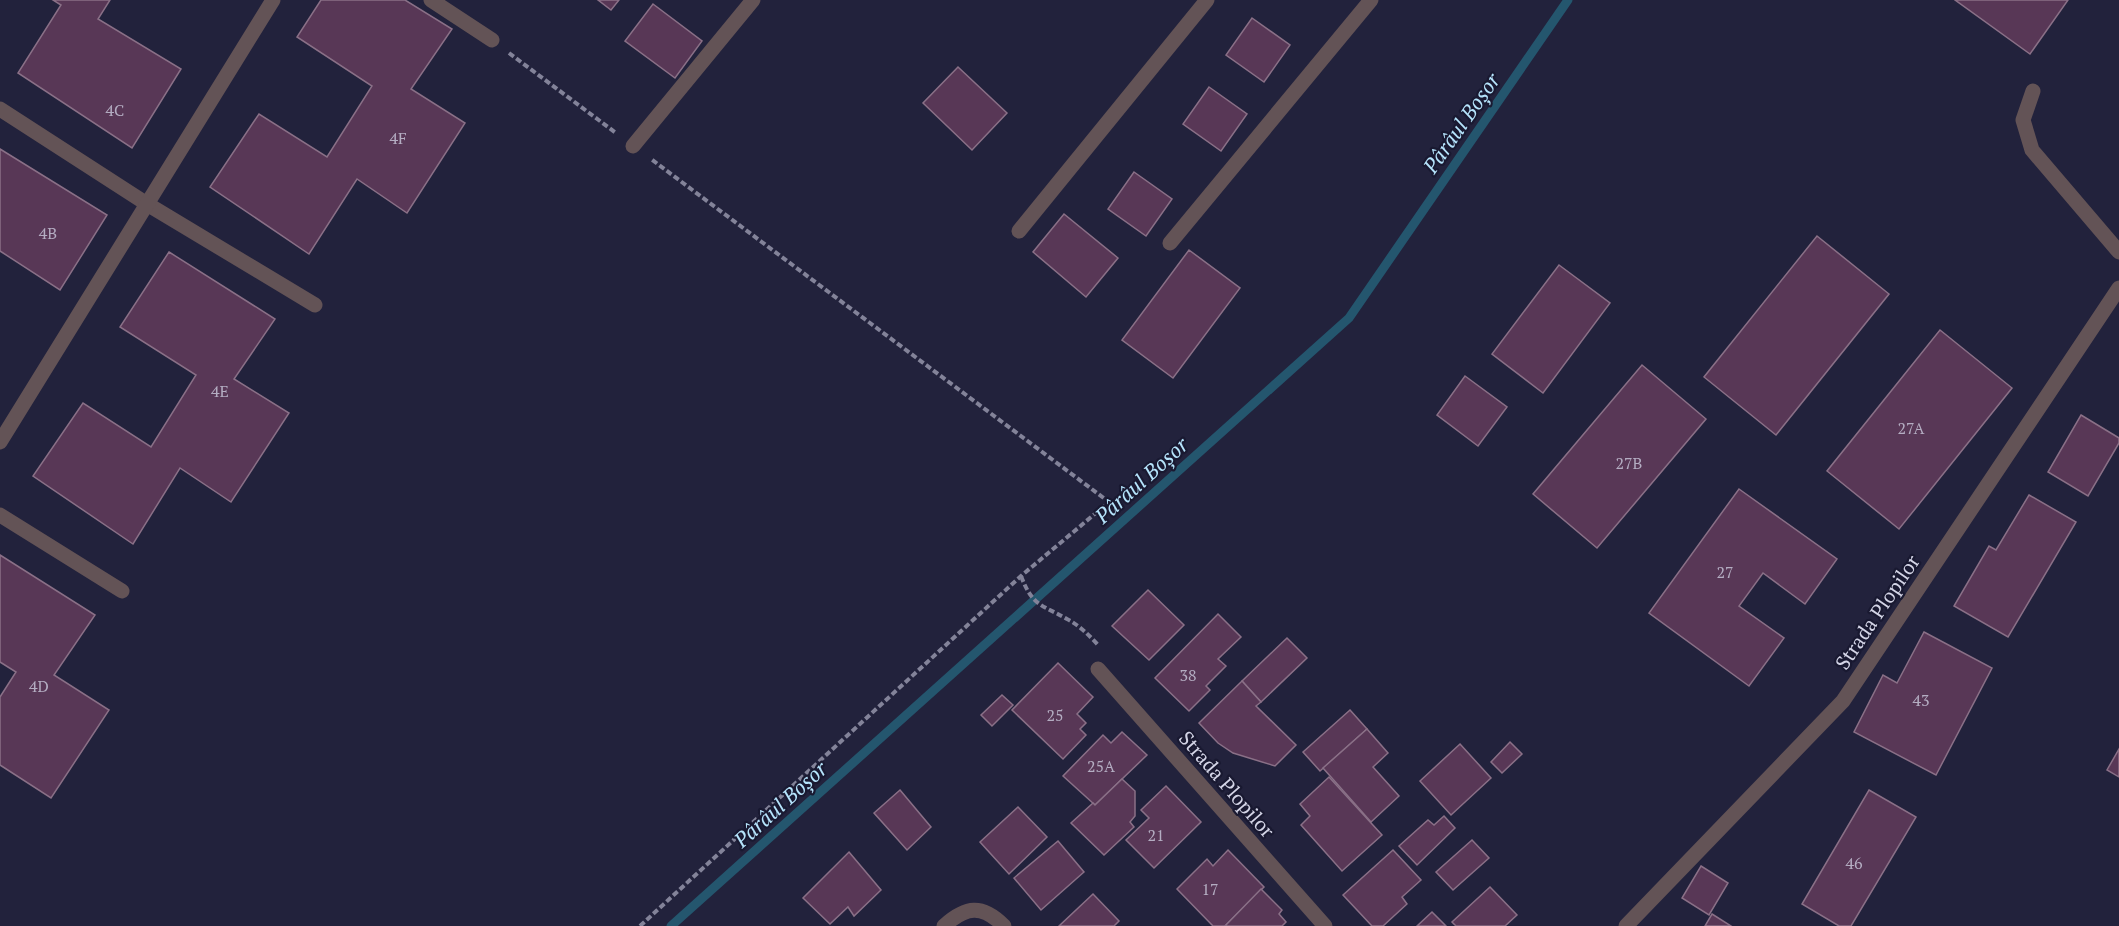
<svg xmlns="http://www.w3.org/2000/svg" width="2119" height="926" viewBox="0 0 2119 926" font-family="'PT Serif',serif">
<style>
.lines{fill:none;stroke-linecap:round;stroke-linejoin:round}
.stream{stroke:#24566e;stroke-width:9}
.building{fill:#583756;stroke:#8a7087;stroke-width:1.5}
.path{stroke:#838399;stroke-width:4;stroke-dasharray:6 3;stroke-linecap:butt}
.minor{stroke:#635356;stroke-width:15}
.labels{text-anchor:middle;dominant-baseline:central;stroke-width:4.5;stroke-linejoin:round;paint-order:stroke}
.number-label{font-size:16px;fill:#b4adc2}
.street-label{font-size:20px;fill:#d3d4e6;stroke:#191931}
.water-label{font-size:21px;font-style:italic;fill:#b6e4fc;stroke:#191931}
</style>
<rect width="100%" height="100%" fill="#22223c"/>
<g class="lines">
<polyline class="stream" points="671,926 1349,318 1568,0"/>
</g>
<g class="building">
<polygon points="53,0 110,0 98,19 181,69 132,148 18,73 61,5"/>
<polygon points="321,0 405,0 452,29 411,89 465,123 407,213 357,179 309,254 210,187 259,114 327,157 372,86 297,37"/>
<polygon points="598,0 619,0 611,10"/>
<polygon points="1955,0 2068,0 2030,54"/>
<polygon points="653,4 702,41 675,78 625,41"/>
<polygon points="1252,18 1290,45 1264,82 1226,55"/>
<polygon points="958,67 1007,113 972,150 923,103"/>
<polygon points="1209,87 1247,114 1221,151 1183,124"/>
<polygon points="0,149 107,215 60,290 0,251"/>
<polygon points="1134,172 1172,199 1146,236 1108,209"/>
<polygon points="1064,214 1118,258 1086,297 1033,252"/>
<polygon points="1817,236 1889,294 1776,435 1704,377"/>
<polygon points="1189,250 1240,288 1173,378 1122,340"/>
<polygon points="169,252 275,319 234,379 289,413 231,502 180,468 133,544 33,476 83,403 151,447 196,375 120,327"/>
<polygon points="1559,265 1610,303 1543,393 1492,354"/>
<polygon points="1940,330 2012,388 1899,529 1827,471"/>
<polygon points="1642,365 1706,419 1597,548 1533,494"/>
<polygon points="1465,376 1507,407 1478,446 1437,415"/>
<polygon points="2081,415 2119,438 2119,443 2088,496 2048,472"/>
<polygon points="1739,489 1837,559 1805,604 1763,573 1739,606 1784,638 1749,686 1649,613"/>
<polygon points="2029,495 2076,522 2008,637 1954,606 1989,546 1996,550"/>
<polygon points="0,555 95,615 54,675 109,710 51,798 0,765 0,697 16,672 0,662"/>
<polygon points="1148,590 1184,625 1149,660 1112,626"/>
<polygon points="1218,614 1241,637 1218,659 1226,666 1206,686 1210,690 1189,711 1155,678"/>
<polygon points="1924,632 1992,668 1936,775 1854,732 1883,675 1897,683"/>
<polygon points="1287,638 1307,658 1261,702 1242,681"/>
<polygon points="1058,663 1093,697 1077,714 1086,723 1080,729 1086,735 1063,759 1012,710"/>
<polygon points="1242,681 1261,702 1256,706 1296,745 1275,766 1233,753 1218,743 1199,723"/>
<polygon points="1002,695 1013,705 992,726 981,715"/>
<polygon points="1350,710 1367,729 1320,771 1303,752"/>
<polygon points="1367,729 1388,753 1373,767 1399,796 1371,822 1323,768"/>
<polygon points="1122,732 1147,755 1095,805 1063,776 1103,735 1111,743"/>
<polygon points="1510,742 1522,754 1502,773 1491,762"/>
<polygon points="1460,744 1491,778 1451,815 1420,781"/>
<polygon points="2119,749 2119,777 2107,770"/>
<polygon points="1329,777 1382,835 1342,871 1301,825 1310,816 1300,804"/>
<polygon points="1122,779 1135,791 1135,816 1130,822 1134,827 1104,855 1071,823 1093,803 1095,805"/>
<polygon points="1166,786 1201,822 1154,868 1126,840 1149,818 1141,810"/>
<polygon points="900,790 931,827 907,850 874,813"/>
<polygon points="1869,790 1916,817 1851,926 1839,926 1802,904"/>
<polygon points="1018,807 1047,837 1009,874 980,842"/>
<polygon points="1444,816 1455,828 1417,865 1399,846 1428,820 1434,825"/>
<polygon points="1472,840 1489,858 1453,890 1436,872"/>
<polygon points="1058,841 1084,872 1041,910 1014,878"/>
<polygon points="1228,850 1264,887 1225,926 1213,926 1177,889 1207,859 1213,866"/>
<polygon points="1393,850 1421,880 1402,897 1407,904 1383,926 1372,926 1343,895"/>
<polygon points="849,852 881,890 854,916 848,907 830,924 803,898"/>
<polygon points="1701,866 1728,883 1709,915 1682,898"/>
<polygon points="1490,887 1517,915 1505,926 1456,926 1452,922"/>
<polygon points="1261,889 1282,910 1279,914 1286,922 1282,926 1225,926"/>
<polygon points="1093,894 1119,921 1114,926 1059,926"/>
<polygon points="1432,912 1446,926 1417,926"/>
<polygon points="1712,914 1731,926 1705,926"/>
</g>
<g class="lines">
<g class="path">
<polyline points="509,53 616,133"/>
<path d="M1021 576C1033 607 1041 604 1067 619 1080 626 1089 635 1099 646"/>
<polyline points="640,926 1021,576 1109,502 651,159"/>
</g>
<g class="minor">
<polyline points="431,0 492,40"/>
<polyline points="2033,91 2023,120 2032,150 2119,252"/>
<polyline points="0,109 147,204 315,305"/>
<polyline points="633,146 753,0"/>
<polyline points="1019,231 1207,0"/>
<polyline points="1170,243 1371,0"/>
<polyline points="0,442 273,0"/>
<polyline points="0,515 122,591"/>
<polyline points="1098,669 1325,926"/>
<path d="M944 926C966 906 982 904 1004 926"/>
<polyline points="1626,926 1843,701 2119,288"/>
</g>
</g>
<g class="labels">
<g class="number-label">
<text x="115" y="110">4C</text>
<text x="398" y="138">4F</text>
<text x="48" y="233">4B</text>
<text x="220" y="391">4E</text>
<text x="1911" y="428">27A</text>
<text x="1629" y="463">27B</text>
<text x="1725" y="572">27</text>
<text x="1188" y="675">38</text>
<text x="39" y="686">4D</text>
<text x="1921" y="700">43</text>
<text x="1055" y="715">25</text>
<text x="1101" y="766">25A</text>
<text x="1156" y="835">21</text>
<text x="1854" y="863">46</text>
<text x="1210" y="889">17</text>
</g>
<g class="street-label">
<text transform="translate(1877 612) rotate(-56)">Strada Plopilor</text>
<text transform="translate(1227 784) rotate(49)">Strada Plopilor</text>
</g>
<g class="water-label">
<text transform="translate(1461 123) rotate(-55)">Pârâul Boșor</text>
<text transform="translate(1141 480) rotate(-42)">Pârâul Boșor</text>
<text transform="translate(780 804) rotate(-42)">Pârâul Boșor</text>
</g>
</g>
</svg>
